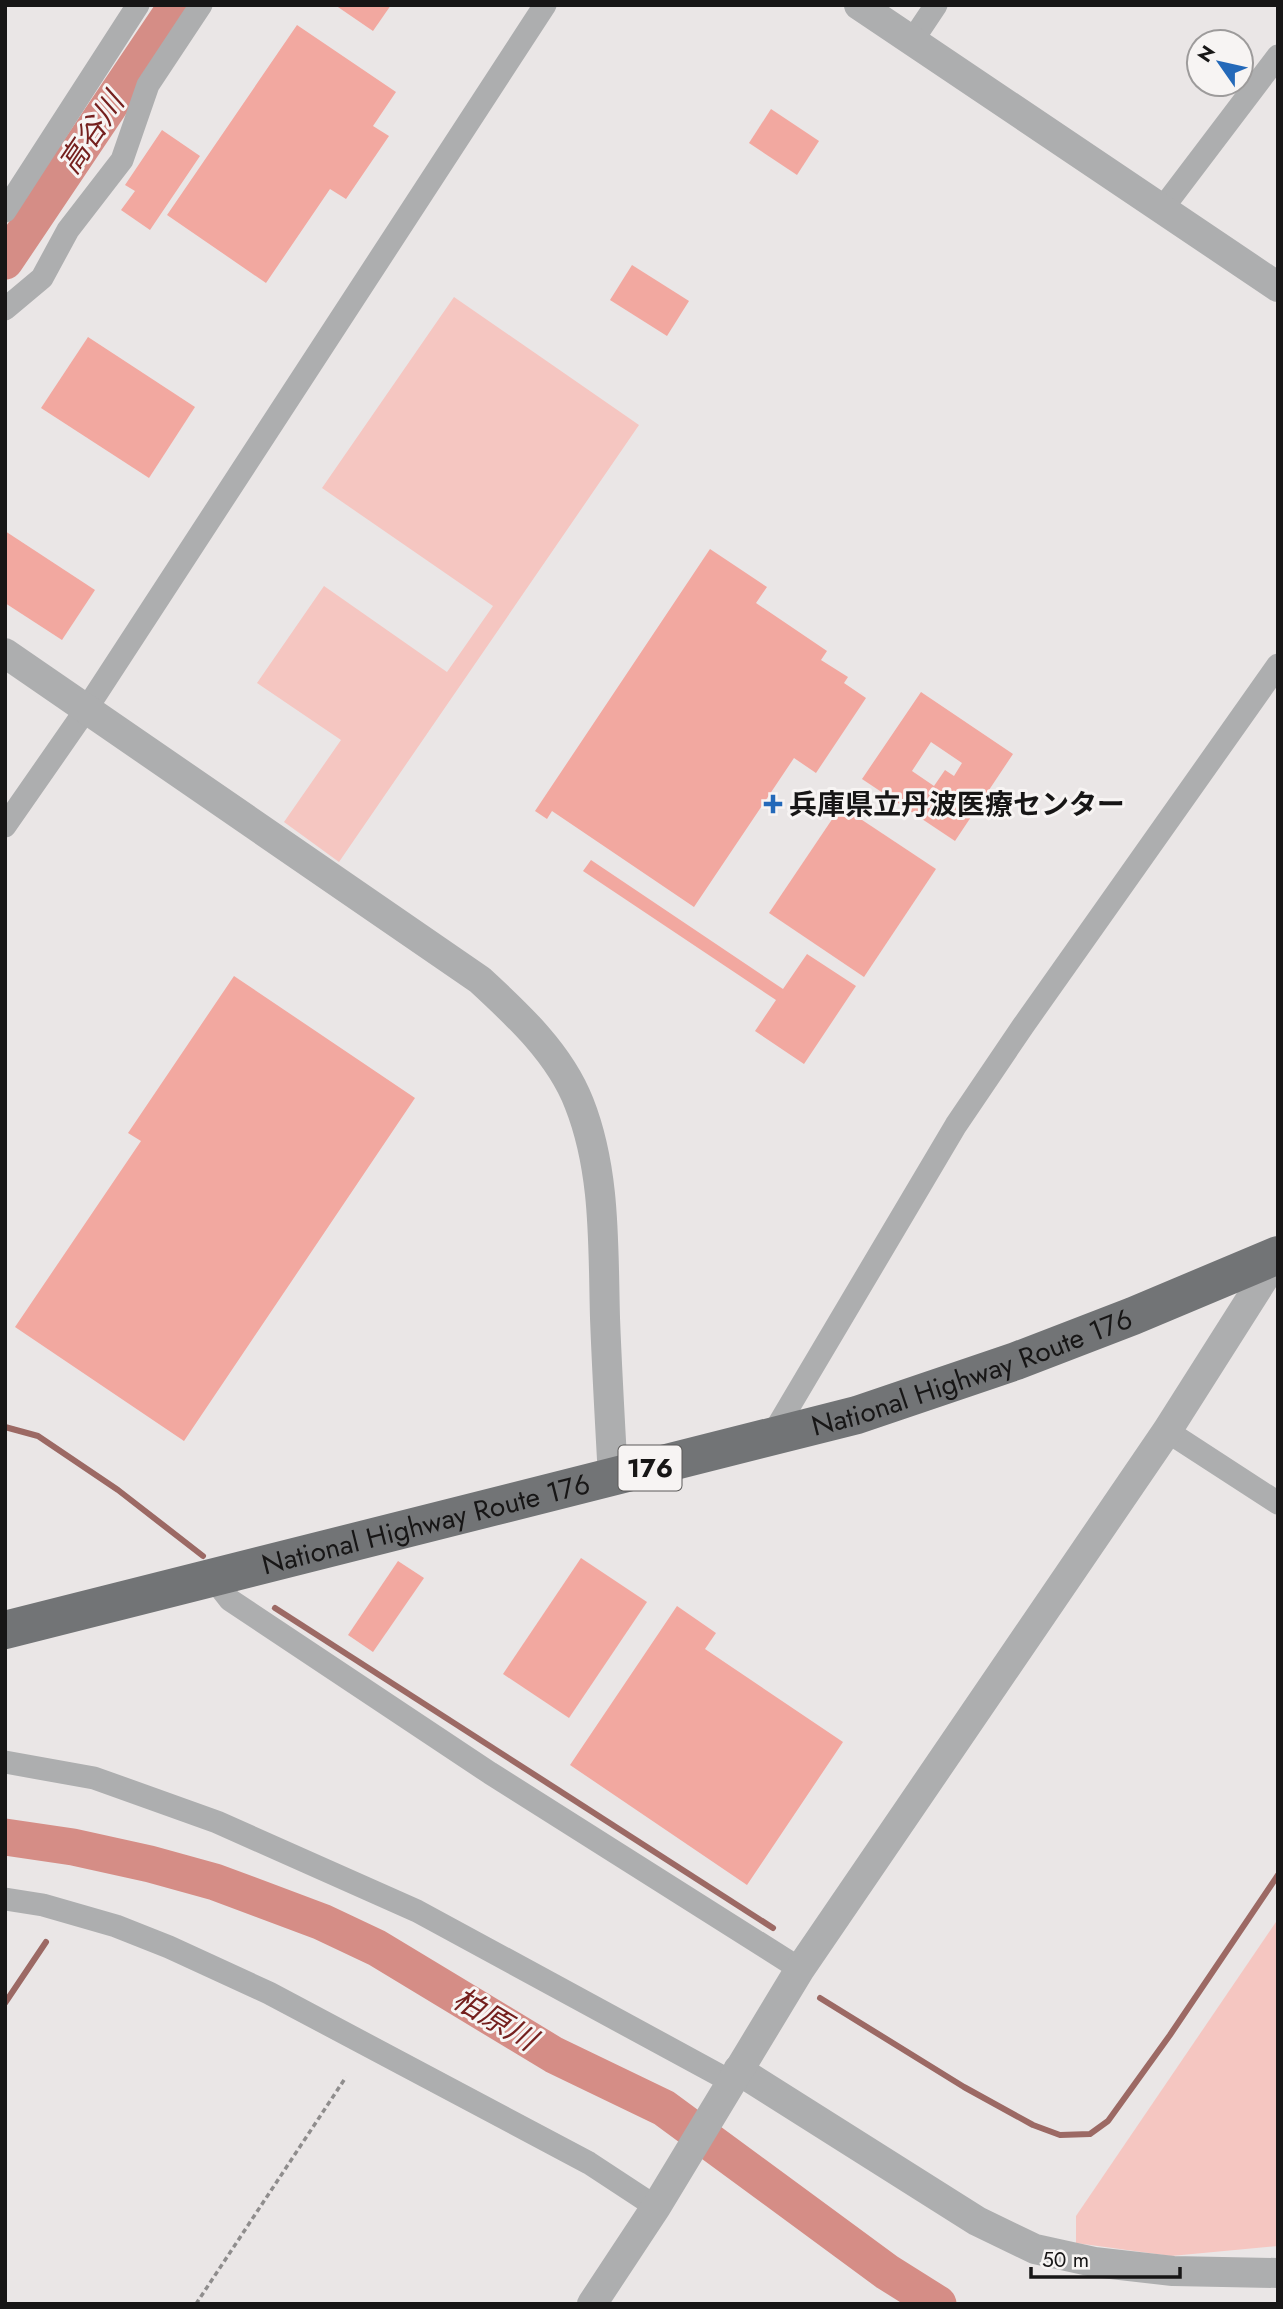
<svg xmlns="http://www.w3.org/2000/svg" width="1283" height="2309" viewBox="0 0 1283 2309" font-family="Jost,'Noto Sans JP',sans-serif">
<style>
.green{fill:#f5c6c1}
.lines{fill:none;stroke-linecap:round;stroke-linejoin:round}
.stream{stroke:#9c6964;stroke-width:6}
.river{stroke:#d58d86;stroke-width:37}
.building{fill:#f2a8a0;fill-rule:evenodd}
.path{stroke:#8f8d8d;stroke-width:3.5;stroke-dasharray:5 3.5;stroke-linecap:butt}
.minor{stroke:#adaeaf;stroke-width:23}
.tertiary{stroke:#adaeaf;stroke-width:30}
.trunk{stroke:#727476;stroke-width:38}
.poi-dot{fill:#2469b9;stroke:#f7f4f3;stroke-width:2.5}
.labels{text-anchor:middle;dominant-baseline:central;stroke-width:6;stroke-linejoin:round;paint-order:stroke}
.shield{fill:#f7f4f3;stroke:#5a5958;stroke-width:2}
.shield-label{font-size:26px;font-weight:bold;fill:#171616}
.poi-label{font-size:28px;font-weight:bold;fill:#171616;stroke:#f7f4f3;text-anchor:start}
.street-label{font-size:28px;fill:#171616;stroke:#f7f4f3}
.water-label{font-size:30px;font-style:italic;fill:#75201e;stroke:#f7f4f3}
</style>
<rect width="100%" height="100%" fill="#eae6e6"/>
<g class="green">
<polygon points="454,297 639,425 339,862 284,822 341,740 257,683 324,586 447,672 493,606 322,488"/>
<polygon points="1278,1919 1278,2246 1171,2256 1076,2243 1076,2216"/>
</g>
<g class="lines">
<g class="stream">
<polyline points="5,1427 38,1436 118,1490 203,1556"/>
<polyline points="275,1608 773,1928"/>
<polyline points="820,1998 964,2087 1033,2125 1060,2135 1090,2134 1108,2121 1170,2035 1278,1875"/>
<polyline points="5,2003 46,1942"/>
</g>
<g class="river">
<polyline points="5,261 177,5"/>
<polyline points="5,1837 73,1847 150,1864 215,1882 322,1922 377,1948 554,2055 664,2108 887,2272 938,2304"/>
</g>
</g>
<g class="building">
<polygon points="335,5 391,5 373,31"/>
<polygon points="297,25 396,92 373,126 389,136 346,199 330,189 266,283 167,215"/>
<polygon points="771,109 819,141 797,175 749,143"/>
<polygon points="162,130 200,156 150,230 121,210 135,191 125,185"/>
<polygon points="632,265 689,301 667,336 610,300"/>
<polygon points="88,337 195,407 149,478 41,408"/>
<polygon points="5,531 95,590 62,640 5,603"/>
<polygon points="710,549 767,587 756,603 827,651 821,660 848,677 844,683 866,698 816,773 794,758 694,907 552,811 547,819 535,811"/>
<path d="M921 692 1013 754 955 841 862 779ZM931 742 962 763 954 776 945 770 934 786 912 771Z"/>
<polygon points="841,806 936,869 864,977 769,913"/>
<polygon points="591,860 783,989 807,954 856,986 804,1064 755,1031 776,1000 583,871"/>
<polygon points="234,976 415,1098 184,1441 15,1327 141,1141 128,1133"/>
<polygon points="581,1558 647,1602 569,1718 503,1674"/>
<polygon points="398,1561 424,1578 373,1652 348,1635"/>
<polygon points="677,1606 716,1633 705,1649 843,1742 747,1885 570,1765"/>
</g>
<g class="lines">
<polyline class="path" points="196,2304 346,2077"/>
<g class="minor">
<polyline points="912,41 936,5"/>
<polyline points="1162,209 1278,56"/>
<polyline points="5,211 138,5"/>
<polyline points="5,309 42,278 68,230 122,160 148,85 201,5"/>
<polyline points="5,826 87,708 545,5"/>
<polyline points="1167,1431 1278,1503"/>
<polyline points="771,1437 956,1125 1023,1026 1278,665"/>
<polyline points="212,1577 230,1600 490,1773 800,1969"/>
<polyline points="5,1762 94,1778 217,1822 417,1911 730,2081"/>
<polyline points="5,1899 43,1905 116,1926 169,1947 269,1993 589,2163 656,2207"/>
</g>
<g class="tertiary">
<polyline points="859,5 1278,287"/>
<path d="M5 653 480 980C518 1015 560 1054 579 1103 606 1171 603 1246 605 1318 607 1371 610 1424 613 1477"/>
<polyline points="738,2070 977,2221 1035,2249 1094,2262 1173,2271 1278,2273"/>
<polyline points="592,2304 656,2207 800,1969 1167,1431 1278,1256"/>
</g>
<path class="trunk" id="s1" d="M5 1630 857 1415 1016 1361 1133 1316 1278 1255"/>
</g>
<path class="poi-dot" d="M769.5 793.5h7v7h7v7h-7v7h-7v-7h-7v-7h7z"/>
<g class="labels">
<rect class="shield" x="618.5" y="1445.5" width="63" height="45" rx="5"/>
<g class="shield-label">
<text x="650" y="1468">176</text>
</g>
<g class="poi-label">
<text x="789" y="804">兵庫県立丹波医療センター</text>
</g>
<g class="street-label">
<text stroke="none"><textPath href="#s1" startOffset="1001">National Highway Route 176</textPath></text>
<text stroke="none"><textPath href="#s1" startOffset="434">National Highway Route 176</textPath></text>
</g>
<g class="water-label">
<text transform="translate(91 133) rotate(-56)">高谷川</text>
<text transform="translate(495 2019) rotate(31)">柏原川</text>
</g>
</g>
<rect width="1283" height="2309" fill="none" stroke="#171616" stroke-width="14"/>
<g transform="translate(1220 63) rotate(304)"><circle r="33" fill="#f7f4f3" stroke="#9d9b9b" stroke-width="2"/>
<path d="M0-5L12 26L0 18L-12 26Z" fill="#2469b9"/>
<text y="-10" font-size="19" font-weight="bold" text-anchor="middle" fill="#171616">N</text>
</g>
<path d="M1031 2267v10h149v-10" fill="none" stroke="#171616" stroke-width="3.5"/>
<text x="1042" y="2267" font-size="21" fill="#171616" stroke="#f7f4f3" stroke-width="5" paint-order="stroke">50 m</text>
</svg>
